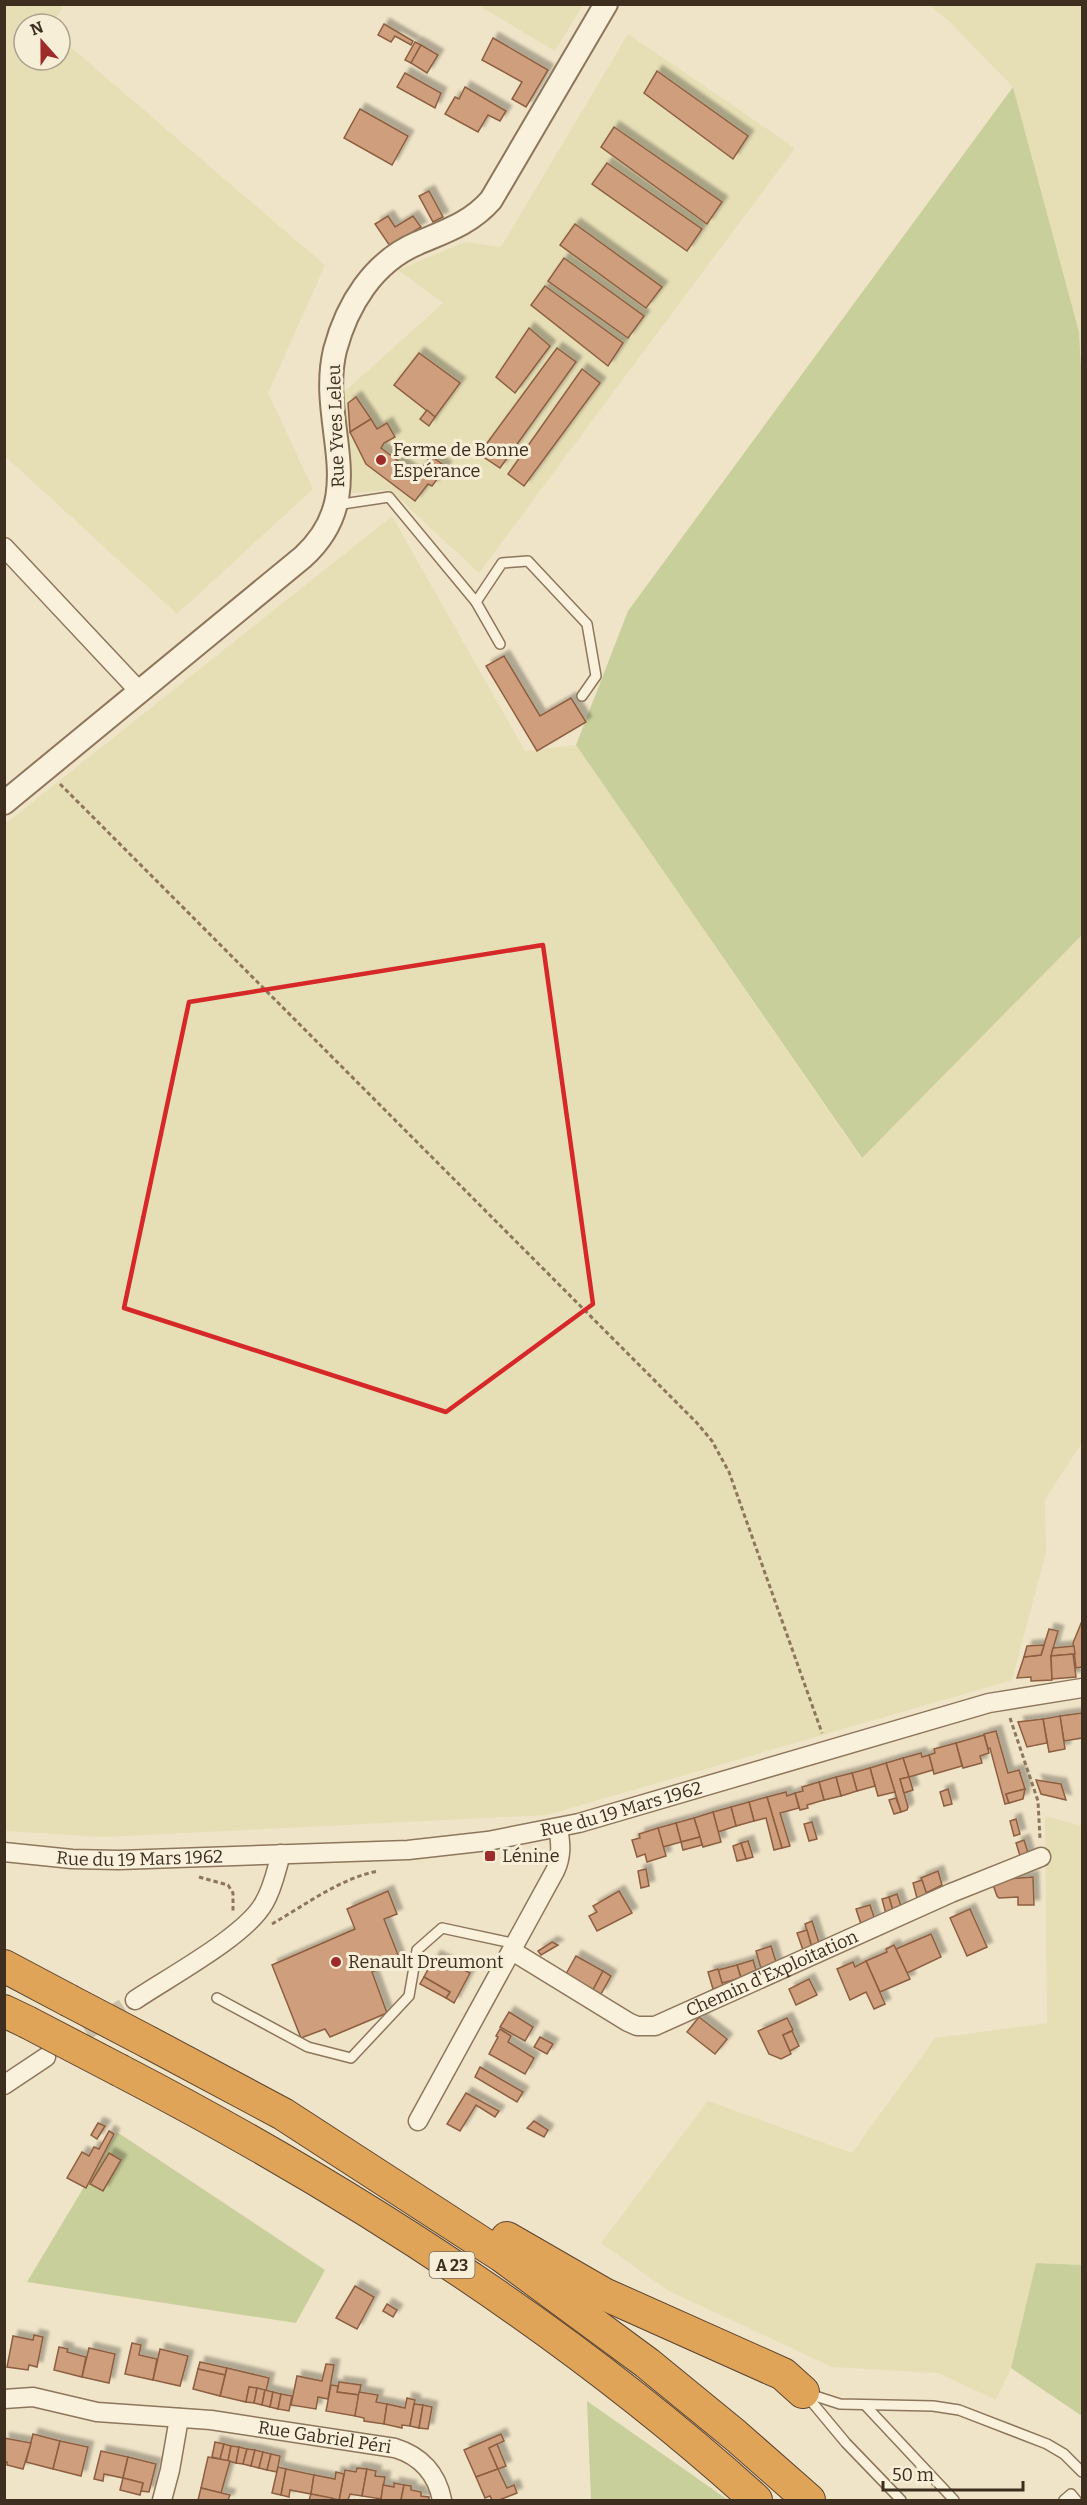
<svg xmlns="http://www.w3.org/2000/svg" width="1087" height="2505" viewBox="0 0 1087 2505" font-family="Bitter,serif">
<style>
.farmland{fill:#e6deb5}
.green{fill:#c9cf9b}
.building{fill:#cf9f7d;stroke:#8d5f41;stroke-width:1.5;filter:url(#shadow)}
.lines{fill:none;stroke-linecap:round;stroke-linejoin:round}
.minor-tunnel{stroke:#ccc0a6;stroke-width:18;stroke-dasharray:18 9;stroke-linecap:butt}
.service-casing{stroke:#8d765c;stroke-width:12}
.minor-casing{stroke:#8d765c;stroke-width:21}
.tertiary-casing{stroke:#8d765c;stroke-width:26}
.motorway-casing{stroke:#5b4430;stroke-width:34}
.path{stroke:#8d765c;stroke-width:3;stroke-dasharray:4.5 3;stroke-linecap:butt}
.service{stroke:#faf1dc;stroke-width:9}
.minor{stroke:#faf1dc;stroke-width:18}
.tertiary{stroke:#faf1dc;stroke-width:22}
.motorway{stroke:#e0a458;stroke-width:32}
.motorway-bridge-casing{stroke:#5b4430;stroke-width:34;stroke-linecap:butt}
.motorway-bridge{stroke:#e0a458;stroke-width:32}
.marked{fill:none;stroke:#d62828;stroke-width:4.5;stroke-linejoin:round}
.poi-dot{fill:#9e2a2b;stroke:#f7eed8;stroke-width:2}
.labels{text-anchor:middle;dominant-baseline:central;stroke-width:6;stroke-linejoin:round;paint-order:stroke}
.shield{fill:#f7eed8;stroke:#756857;stroke-width:1.5}
.shield-label{font-size:16px;font-weight:bold;fill:#3d2e20}
.street-label{font-size:18px;fill:#3d2e20;stroke:#f7eed8}
.poi-label{font-size:18px;fill:#3d2e20;stroke:#f7eed8;text-anchor:start}
</style>
<defs>
<filter id="shadow"><feDropShadow dx="5.5" dy="-5.5" stdDeviation="1.5" flood-color="#0004"/></filter>
</defs>
<rect width="100%" height="100%" fill="#f0e4c8"/>
<g class="farmland">
<polygon points="4,5 64,5 52,24 24,24 24,60 60,60 60,38 325,265 268,393 313,489 177,614 5,456"/>
<polygon points="478,5 583,5 555,51"/>
<polygon points="929,5 1082,5 1082,384 1079,332 1013,87 950,22"/>
<polygon points="628,34 795,148 479,573 390,490 350,493 343,393 443,303 398,270 465,242 501,247"/>
<polygon points="392,516 525,751 576,745 861,1158 1082,935 1082,1443 1045,1499 1046,1552 1012,1680 547,1815 104,1837 5,1831 5,824"/>
<polygon points="1045,1816 1082,1826 1082,2265 1036,2263 1011,2368 996,2400 938,2373 832,2367 669,2291 601,2243 708,2101 852,2153 935,2038 1047,2023"/>
</g>
<g class="green">
<polygon points="1013,87 1079,332 1082,384 1082,935 862,1158 576,745 628,611"/>
<polygon points="117,2132 325,2270 296,2323 27,2282"/>
<polygon points="1036,2263 1082,2265 1082,2416 1011,2368"/>
<polygon points="587,2401 728,2500 591,2500"/>
</g>
<g class="building">
<polygon points="384,24 413,41 411,45 395,36 391,42 378,35"/>
<polygon points="493,38 548,70 526,107 512,99 522,82 482,60"/>
<polygon points="415,42 421,45 411,63 405,60"/>
<polygon points="421,45 438,55 427,73 411,63"/>
<polygon points="657,71 748,136 733,159 644,93"/>
<polygon points="405,73 441,93 435,108 397,87"/>
<polygon points="465,87 506,111 500,121 488,115 478,132 445,114 455,97 459,99"/>
<polygon points="360,109 408,136 392,165 344,138"/>
<polygon points="614,127 722,202 707,224 601,147"/>
<polygon points="607,163 702,229 687,251 592,184"/>
<polygon points="429,191 443,217 433,222 419,196"/>
<polygon points="388,216 395,227 413,216 421,227 390,246 375,224"/>
<polygon points="575,224 662,287 646,308 560,245"/>
<polygon points="564,258 644,316 628,338 548,281"/>
<polygon points="545,286 623,343 608,366 531,305"/>
<polygon points="529,328 550,346 515,393 496,377"/>
<polygon points="557,348 576,362 500,468 479,454"/>
<polygon points="419,353 460,383 435,417 394,385"/>
<polygon points="582,369 600,383 524,486 508,474"/>
<polygon points="356,397 371,419 350,432 348,403"/>
<polygon points="427,410 435,417 429,426 420,419"/>
<polygon points="371,419 377,429 387,423 395,437 384,443 381,448 417,475 431,456 446,467 432,486 428,484 415,501 366,464 350,432"/>
<polygon points="504,656 540,716 571,698 586,722 537,751 486,666"/>
<polygon points="1082,1621 1082,1667 1076,1668 1073,1643"/>
<polygon points="1049,1629 1058,1631 1051,1656 1052,1680 1031,1681 1031,1677 1017,1678 1024,1657 1041,1655"/>
<polygon points="1044,1645 1041,1655 1024,1657 1027,1646"/>
<polygon points="1074,1646 1075,1654 1051,1656 1053,1648"/>
<polygon points="1073,1654 1076,1677 1052,1679 1051,1656"/>
<polygon points="1082,1713 1082,1738 1064,1741 1060,1716"/>
<polygon points="1060,1716 1065,1749 1049,1752 1043,1719"/>
<polygon points="1043,1719 1047,1743 1027,1747 1018,1722"/>
<polygon points="996,1731 1008,1773 1019,1770 1025,1789 1006,1794 1009,1803 1005,1804 990,1748 988,1749 984,1734"/>
<polygon points="984,1735 989,1753 980,1756 982,1763 963,1768 956,1743"/>
<polygon points="956,1743 962,1766 934,1774 929,1755 935,1753 934,1749"/>
<polygon points="921,1753 922,1757 929,1755 933,1770 909,1777 903,1758"/>
<polygon points="903,1758 909,1777 900,1779 908,1807 907,1810 901,1812 886,1763"/>
<polygon points="886,1763 895,1792 878,1796 870,1768"/>
<polygon points="870,1768 875,1786 857,1791 852,1773"/>
<polygon points="852,1773 857,1791 841,1796 836,1777"/>
<polygon points="836,1777 841,1796 824,1800 819,1782"/>
<polygon points="909,1777 913,1790 904,1793 900,1779"/>
<polygon points="1036,1780 1061,1784 1066,1800 1041,1794"/>
<polygon points="819,1782 824,1800 807,1805 808,1808 800,1810 795,1793 803,1791 802,1787"/>
<polygon points="948,1789 952,1804 944,1806 940,1792"/>
<polygon points="1025,1789 1023,1799 1009,1803 1006,1794"/>
<polygon points="786,1792 787,1796 795,1793 799,1808 780,1813 790,1846 782,1848 767,1797"/>
<polygon points="767,1797 782,1848 774,1850 766,1818 754,1821 749,1802"/>
<polygon points="896,1798 901,1812 894,1814 889,1800"/>
<polygon points="749,1802 754,1821 736,1826 731,1807"/>
<polygon points="731,1807 736,1826 718,1832 713,1812"/>
<polygon points="713,1812 721,1842 703,1847 694,1818"/>
<polygon points="694,1818 700,1837 681,1842 676,1823"/>
<polygon points="1016,1819 1020,1834 1014,1836 1010,1821"/>
<polygon points="812,1822 817,1839 809,1841 804,1824"/>
<polygon points="676,1823 681,1842 663,1847 658,1828"/>
<polygon points="658,1828 666,1856 647,1862 645,1854 637,1857 632,1840 640,1838 639,1834"/>
<polygon points="700,1837 702,1845 683,1850 681,1842"/>
<polygon points="1024,1840 1029,1856 1021,1859 1016,1843"/>
<polygon points="748,1841 753,1857 746,1859 741,1843"/>
<polygon points="741,1843 746,1859 737,1861 733,1846"/>
<polygon points="646,1869 649,1886 641,1888 638,1871"/>
<polygon points="938,1871 942,1885 926,1893 921,1878"/>
<polygon points="1033,1877 1034,1905 1018,1905 1018,1897 999,1898 997,1896 993,1885 1008,1879"/>
<polygon points="922,1880 927,1895 917,1898 913,1883"/>
<polygon points="388,1891 397,1914 384,1919 400,1960 372,1972 387,2013 330,2037 325,2029 301,2038 272,1965 355,1929 347,1909"/>
<polygon points="619,1891 632,1913 597,1931 589,1916 597,1912 593,1906"/>
<polygon points="897,1894 902,1909 893,1911 889,1897"/>
<polygon points="889,1897 893,1911 886,1914 882,1899"/>
<polygon points="870,1905 875,1920 861,1924 856,1909"/>
<polygon points="970,1909 987,1947 967,1956 950,1918"/>
<polygon points="812,1921 820,1946 812,1948 805,1924"/>
<polygon points="807,1930 812,1948 803,1950 797,1933"/>
<polygon points="931,1934 941,1957 907,1973 896,1949"/>
<polygon points="552,1942 558,1945 541,1955 538,1951"/>
<polygon points="894,1945 910,1979 880,1992 866,1961 887,1952 886,1949"/>
<polygon points="771,1946 777,1965 762,1972 756,1951"/>
<polygon points="435,1956 470,1973 454,2003 446,1998 450,1992 424,1977"/>
<polygon points="576,1956 603,1971 593,1990 566,1974"/>
<polygon points="753,1960 757,1973 741,1978 737,1965"/>
<polygon points="866,1961 885,2004 874,2009 866,1992 850,2000 837,1969 853,1962 855,1967"/>
<polygon points="737,1965 741,1978 722,1983 718,1970"/>
<polygon points="718,1969 723,1986 713,1989 708,1972"/>
<polygon points="603,1971 611,1976 601,1994 593,1990"/>
<polygon points="424,1977 450,1992 446,1998 420,1984"/>
<polygon points="809,1979 817,1995 796,2005 789,1989"/>
<polygon points="509,2012 533,2027 525,2041 500,2027"/>
<polygon points="699,2017 727,2039 715,2054 687,2032"/>
<polygon points="787,2018 793,2030 783,2035 791,2054 781,2059 769,2054 758,2031"/>
<polygon points="500,2029 511,2036 508,2042 534,2058 525,2074 489,2054 498,2037 496,2036"/>
<polygon points="792,2031 799,2046 790,2051 783,2035"/>
<polygon points="540,2037 553,2044 547,2054 534,2047"/>
<polygon points="480,2067 523,2092 517,2102 475,2077"/>
<polygon points="466,2093 499,2111 495,2117 476,2105 460,2131 447,2124"/>
<polygon points="534,2121 548,2130 544,2137 527,2128"/>
<polygon points="98,2123 105,2126 97,2139 91,2135"/>
<polygon points="109,2131 114,2134 86,2188 67,2178 82,2152 89,2156 94,2147 99,2149"/>
<polygon points="109,2153 121,2160 103,2191 90,2184"/>
<polygon points="355,2286 374,2297 357,2329 336,2318"/>
<polygon points="387,2304 397,2310 393,2317 383,2311"/>
<polygon points="34,2335 43,2337 37,2367 29,2365 28,2370 7,2367 13,2336 33,2340"/>
<polygon points="132,2343 141,2345 139,2355 157,2359 153,2380 125,2374"/>
<polygon points="59,2347 68,2349 67,2352 86,2357 82,2377 54,2370"/>
<polygon points="89,2348 115,2354 109,2383 82,2377"/>
<polygon points="160,2349 188,2356 180,2386 153,2380"/>
<polygon points="200,2362 227,2368 225,2375 198,2369"/>
<polygon points="326,2364 334,2365 328,2399 318,2397 316,2409 291,2405 297,2376 322,2381"/>
<polygon points="227,2368 269,2378 266,2391 249,2387 246,2402 220,2396"/>
<polygon points="198,2369 225,2375 220,2396 193,2389"/>
<polygon points="339,2382 361,2385 359,2395 337,2392"/>
<polygon points="331,2385 338,2386 337,2392 359,2395 355,2416 326,2411"/>
<polygon points="249,2387 257,2388 254,2403 246,2402"/>
<polygon points="257,2388 265,2390 262,2405 254,2403"/>
<polygon points="265,2390 273,2392 270,2407 262,2405"/>
<polygon points="273,2392 281,2394 278,2409 270,2407"/>
<polygon points="359,2392 378,2395 376,2402 387,2404 384,2424 364,2421 364,2418 355,2416"/>
<polygon points="281,2394 292,2396 289,2411 278,2409"/>
<polygon points="407,2398 415,2400 410,2426 402,2425 402,2428 384,2424 387,2404 405,2408"/>
<polygon points="414,2404 423,2405 419,2428 410,2426"/>
<polygon points="423,2405 432,2407 428,2429 419,2428"/>
<polygon points="33,2434 60,2441 53,2469 26,2462"/>
<polygon points="501,2434 504,2441 489,2448 498,2469 476,2477 464,2450"/>
<polygon points="4,2438 31,2443 23,2469 7,2465 7,2462 4,2462"/>
<polygon points="60,2441 88,2447 81,2476 53,2469"/>
<polygon points="215,2442 224,2444 220,2459 212,2457"/>
<polygon points="224,2444 231,2446 228,2461 220,2459"/>
<polygon points="497,2444 506,2466 498,2469 489,2448"/>
<polygon points="231,2446 239,2447 236,2463 228,2461"/>
<polygon points="239,2447 247,2449 243,2464 236,2463"/>
<polygon points="247,2449 255,2450 251,2466 243,2464"/>
<polygon points="255,2450 263,2452 259,2468 251,2466"/>
<polygon points="101,2451 128,2457 123,2478 104,2474 103,2481 94,2479"/>
<polygon points="263,2452 271,2454 267,2470 259,2468"/>
<polygon points="271,2454 280,2456 277,2472 267,2470"/>
<polygon points="128,2457 156,2464 149,2492 141,2491 143,2483 123,2478"/>
<polygon points="208,2457 230,2461 221,2493 201,2488"/>
<polygon points="278,2467 286,2469 281,2495 272,2493"/>
<polygon points="357,2468 367,2469 362,2496 350,2494 348,2500 339,2500 345,2470 356,2472"/>
<polygon points="286,2469 314,2475 311,2494 290,2490 289,2497 281,2495"/>
<polygon points="367,2469 376,2471 375,2476 385,2477 381,2499 362,2496"/>
<polygon points="498,2469 507,2488 514,2485 517,2493 499,2500 492,2500 490,2496 485,2498 476,2477"/>
<polygon points="336,2472 344,2474 339,2500 311,2494 314,2475 335,2479"/>
<polygon points="123,2478 143,2483 140,2495 120,2490"/>
<polygon points="394,2483 404,2485 401,2500 381,2500 383,2485 394,2487"/>
<polygon points="404,2485 411,2486 411,2490 421,2492 421,2496 429,2497 429,2500 401,2500"/>
<polygon points="201,2488 230,2495 228,2500 198,2500"/>
<polygon points="311,2494 332,2498 332,2500 309,2500"/>
</g>
<g class="lines">
<polyline class="minor-tunnel" points="63,2046 135,2000"/>
<g class="service-casing">
<g id="service">
<polyline points="336,505 389,497 476,602 502,563 528,561 587,624 596,676 582,696"/>
<polyline points="476,602 500,644"/>
<polyline points="217,1998 308,2047 351,2058 409,1996 417,1950 442,1928 516,1944"/>
<polyline points="806,2393 840,2404 933,2406 959,2410 1047,2444 1064,2454 1082,2472"/>
<polyline points="806,2395 846,2443 901,2500"/>
<polyline points="865,2405 954,2500"/>
<polyline points="1064,2500 1071,2494 1076,2500"/>
</g>
</g>
<g class="minor-casing">
<g id="minor">
<polyline points="4,547 140,692"/>
<path id="s1" d="M4 1852 72 1859 119 1860 408 1850 488 1841 579 1823 989 1703 1082 1688"/>
<path id="s2" d="M512 1951 628 2022 637 2026H655L951 1893 1041 1857"/>
<path d="M135 2000C169 1977 246 1936 264 1903 273 1888 276 1871 281 1854"/>
<polyline points="4,2085 46,2057"/>
<path d="M418 2121 555 1871C562 1856 561 1844 558 1828"/>
<path id="s3" d="M4 2399 33 2397 97 2412 211 2420 395 2448C421 2456 437 2474 442 2500"/>
<polyline points="162,2500 170,2470 179,2418"/>
</g>
</g>
<g class="tertiary-casing">
<path id="tertiary" d="M4 803 303 557C372 494 317 425 335 350 347 305 373 262 418 243 446 231 471 223 491 200L606 4"/>
</g>
<g class="motorway-casing">
<g id="motorway">
<polyline points="4,1966 68,2000"/>
<polyline points="4,2011 27,2022"/>
<polyline points="150,2043 283,2114 502,2256 647,2363 735,2435 809,2500"/>
<path d="M121 2071C348 2189 566 2328 756 2500"/>
<polyline points="507,2238 604,2294 783,2374 803,2392"/>
</g>
</g>
<g class="path">
<polyline points="60,784 697,1423 712,1441 729,1472 822,1733"/>
<polyline points="1010,1718 1038,1801 1040,1839"/>
<polyline points="199,1877 228,1885 233,1893 233,1911"/>
<path d="M272 1924C305 1905 341 1878 378 1871"/>
</g>
<use href="#service" class="service"/>
<use href="#minor" class="minor"/>
<use href="#tertiary" class="tertiary"/>
<use href="#motorway" class="motorway"/>
<g class="motorway-bridge-casing">
<g id="motorway-bridge">
<polyline points="68,2000 150,2043"/>
<polyline points="27,2022 121,2071"/>
</g>
</g>
<use href="#motorway-bridge" class="motorway-bridge"/>
</g>
<path class="marked" d="M543 945 593 1304 446 1412 124 1308 189 1002Z"/>
<g class="poi-dot">
<circle cx="381" cy="460" r="6"/>
<rect x="484" y="1850" width="12" height="12" rx="3"/>
<circle cx="336" cy="1962" r="6"/>
</g>
<g class="labels">
<rect class="shield" x="429.5" y="2252" width="45" height="26" rx="4.5"/>
<g class="shield-label">
<text x="452" y="2265">A 23</text>
</g>
<g class="street-label">
<text transform="translate(336 426) rotate(-92)">Rue Yves Leleu</text>
<text stroke="none"><textPath href="#s1" startOffset="622">Rue du 19 Mars 1962</textPath></text>
<text stroke="none"><textPath href="#s1" startOffset="136">Rue du 19 Mars 1962</textPath></text>
<text stroke="none"><textPath href="#s2" startOffset="292">Chemin d'Exploitation</textPath></text>
<text stroke="none"><textPath href="#s3" startOffset="324">Rue Gabriel Péri</textPath></text>
</g>
<g class="poi-label">
<text x="393" y="450">Ferme de Bonne<tspan x="393" dy="21">Espérance</tspan></text>
<text x="502" y="1856">Lénine</text>
<text x="348" y="1962">Renault Dreumont</text>
</g>
</g>
<rect width="1087" height="2505" fill="none" stroke="#3d2e20" stroke-width="12"/>
<g transform="translate(42 42) rotate(339)"><circle r="28" fill="#f7eed8" stroke="#ada18e" stroke-width="1.5"/>
<path d="M0-4.5L10 22L0 15L-10 22Z" fill="#9e2a2b"/>
<text y="-9" font-size="16" font-weight="bold" text-anchor="middle" fill="#3d2e20">N</text>
</g>
<path d="M883 2481v9h140v-9" fill="none" stroke="#3d2e20" stroke-width="3"/>
<text x="892" y="2481" font-size="18" fill="#3d2e20" stroke="#f7eed8" stroke-width="4.5" paint-order="stroke">50 m</text>
</svg>
